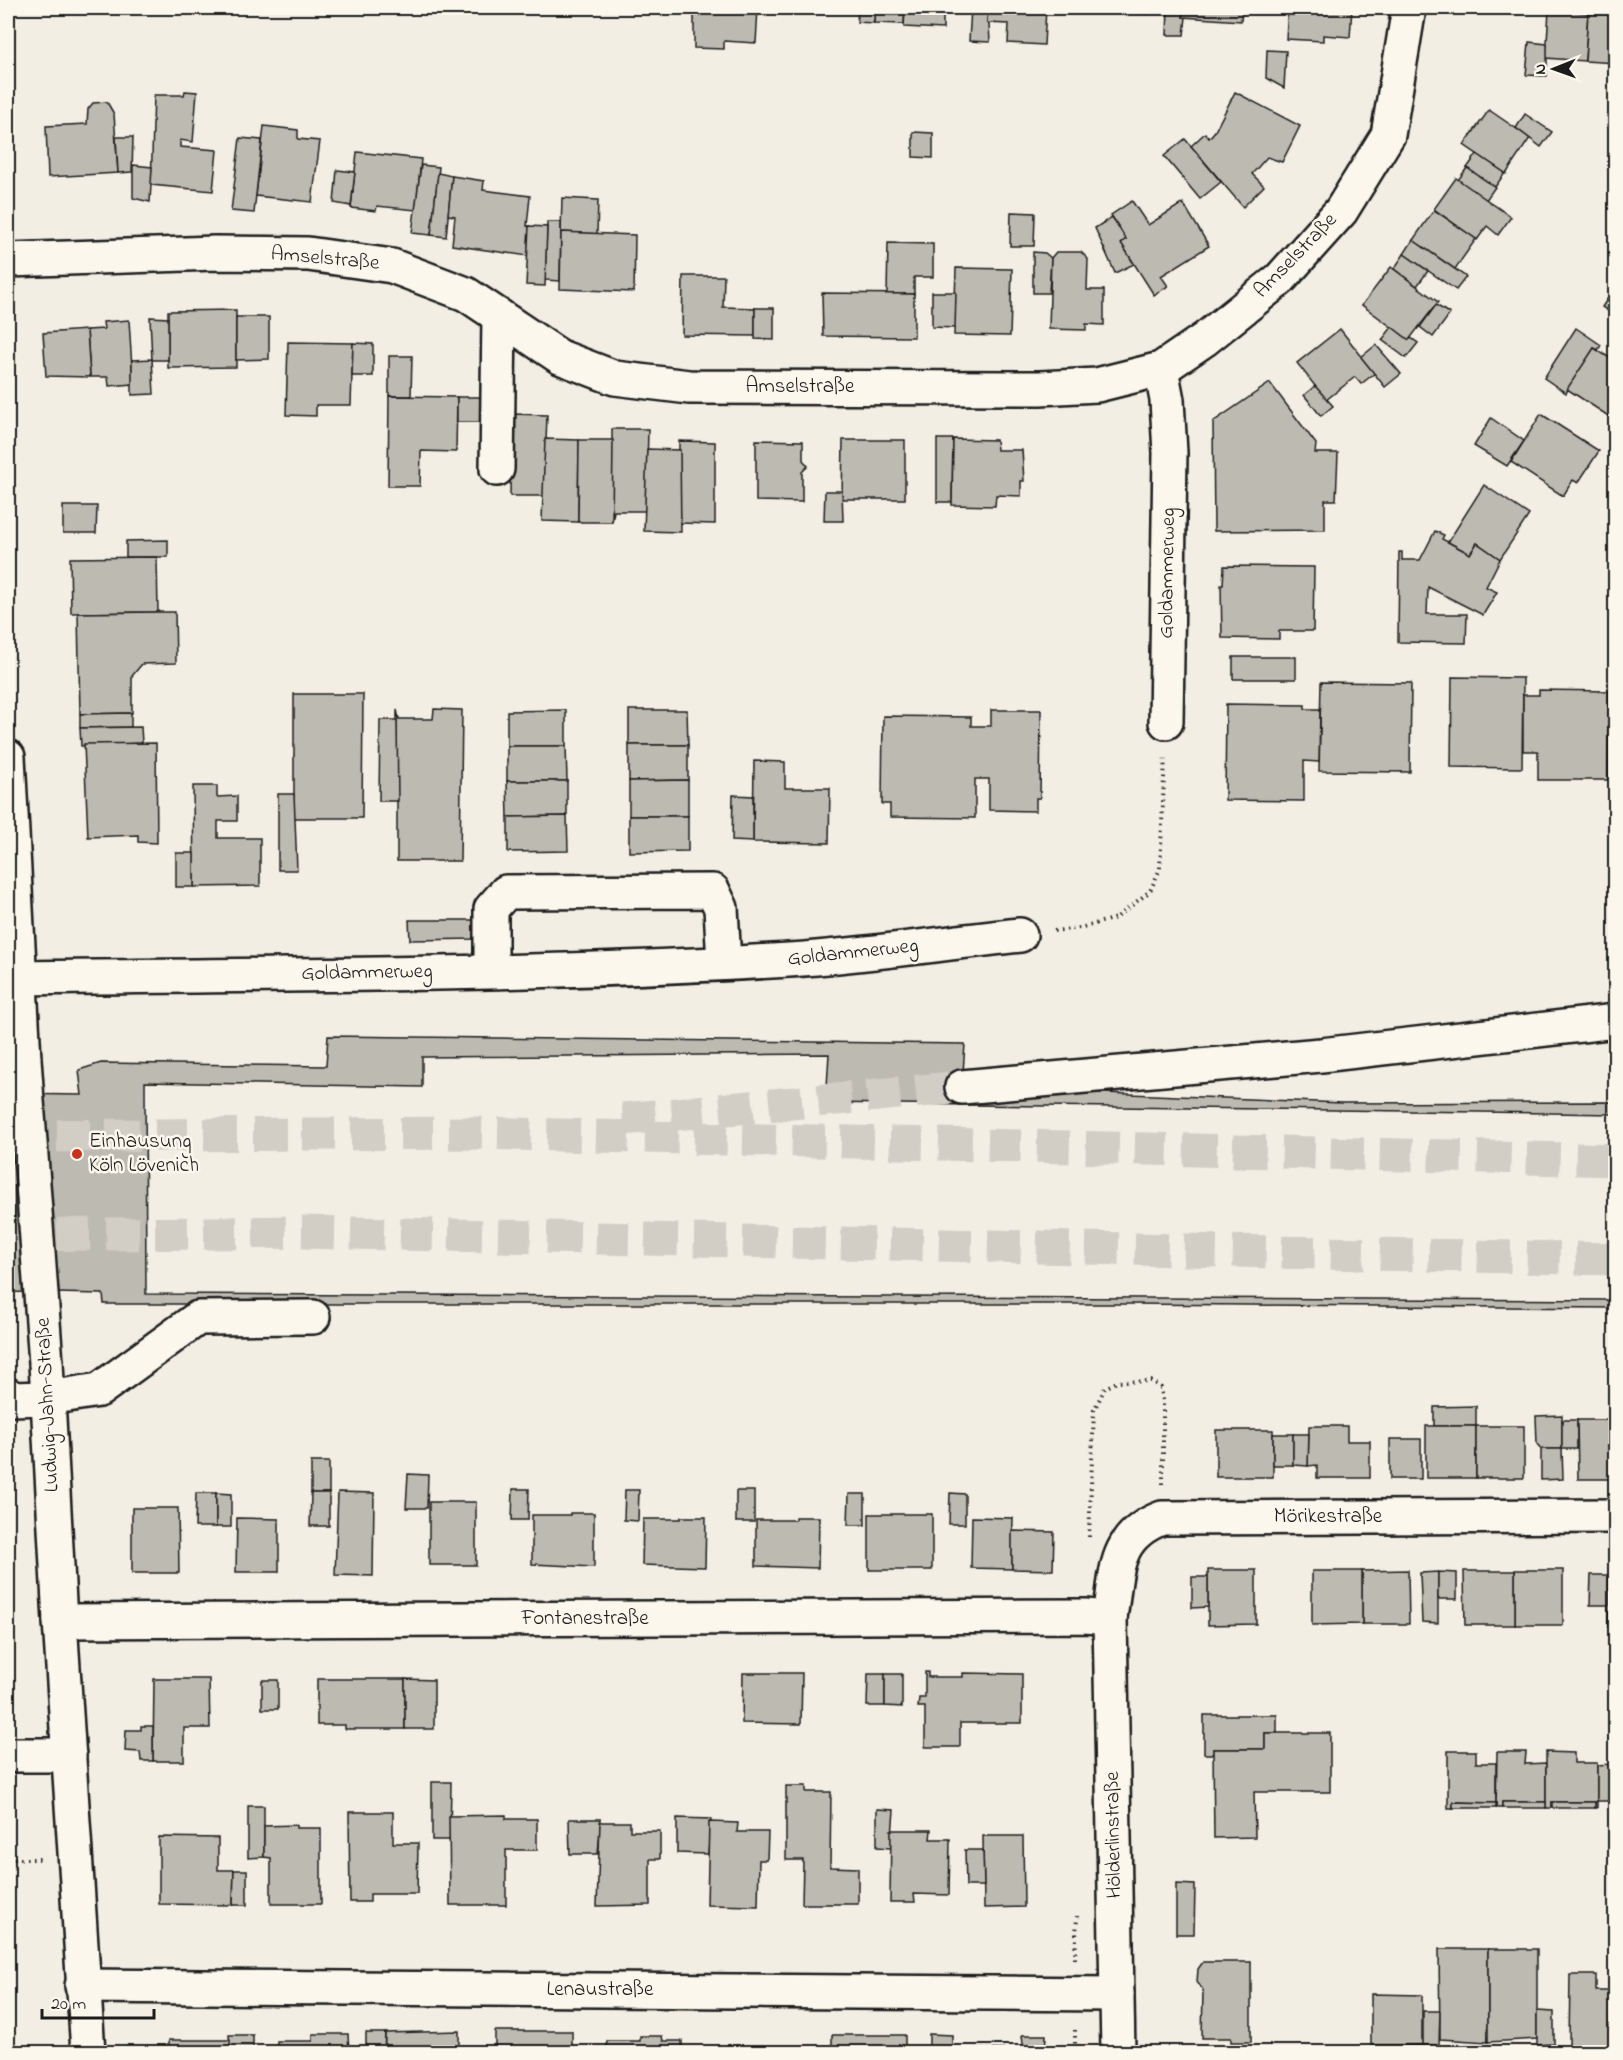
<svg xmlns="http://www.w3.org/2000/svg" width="1623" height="2060" viewBox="0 0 1623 2060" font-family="'Indie Flower',sans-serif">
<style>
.building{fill:#bdbab1;stroke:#1c1c1c;stroke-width:1.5}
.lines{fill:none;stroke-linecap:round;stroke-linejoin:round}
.highway-tunnel{stroke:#d2cec6;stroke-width:33;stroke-dasharray:33 16;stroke-linecap:butt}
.minor-casing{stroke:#1c1c1c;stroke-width:38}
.highway-casing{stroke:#1c1c1c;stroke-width:38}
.path{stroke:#1c1c1c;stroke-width:4;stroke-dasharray:1.5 4.5;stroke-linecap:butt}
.minor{stroke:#fbf7ec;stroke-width:33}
.highway{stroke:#fbf7ec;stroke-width:33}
.minor-bridge-casing{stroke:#1c1c1c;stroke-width:38;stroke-linecap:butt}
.minor-bridge{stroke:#fbf7ec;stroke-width:33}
.poi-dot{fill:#c8321e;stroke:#fbf7ec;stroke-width:2}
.labels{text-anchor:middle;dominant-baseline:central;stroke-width:5;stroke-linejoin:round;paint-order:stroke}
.street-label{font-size:21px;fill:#1c1c1c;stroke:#fbf7ec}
.poi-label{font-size:21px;fill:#1c1c1c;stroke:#fbf7ec;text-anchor:start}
</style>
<rect width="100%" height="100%" fill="#f2eee4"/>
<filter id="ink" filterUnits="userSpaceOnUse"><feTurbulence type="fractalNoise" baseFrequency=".0167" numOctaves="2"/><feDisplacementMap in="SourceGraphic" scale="12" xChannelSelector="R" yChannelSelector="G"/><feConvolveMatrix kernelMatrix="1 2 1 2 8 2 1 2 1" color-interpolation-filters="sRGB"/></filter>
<g filter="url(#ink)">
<g class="building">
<polygon points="694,8 758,8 756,43 724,41 724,49 694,48"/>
<rect x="779" y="8" width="17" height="4"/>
<polygon points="858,8 875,8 874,23 857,22"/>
<polygon points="875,8 943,8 943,10 905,9 904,24 874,23"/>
<polygon points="971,8 988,8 990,42 969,41"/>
<polygon points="988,8 1046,8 1044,45 1008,43 1009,24 987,23"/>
<polygon points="1087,8 1149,8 1149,14 1087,11"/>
<polygon points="1168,8 1183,8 1183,17 1186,17 1184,35 1167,35"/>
<polygon points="1183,8 1251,8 1242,8 1241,21 1183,17"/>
<polygon points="1288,8 1352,8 1350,37 1323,35 1323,41 1286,39"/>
<polygon points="905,9 943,10 943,29 904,27"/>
<polygon points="1549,10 1588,13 1585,61 1546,58"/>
<polygon points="1588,13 1616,15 1616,63 1585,61"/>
<polygon points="1529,42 1547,44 1547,76 1526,75"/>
<polygon points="1267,50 1286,51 1284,88 1266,78"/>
<polygon points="185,91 197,92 193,142 180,140 180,147 217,150 213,191 151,185 154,95 184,95"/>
<polygon points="1235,92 1300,126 1282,162 1267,157 1252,174 1264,186 1243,207 1191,146 1205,133 1209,138 1215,131"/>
<polygon points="107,102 114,114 118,173 48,177 46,126 87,124 88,109 93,103"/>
<polygon points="1489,110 1530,138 1506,174 1464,145"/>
<polygon points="1525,114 1552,132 1541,147 1516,128"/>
<polygon points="264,126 298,130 298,139 320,141 312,202 256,196"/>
<polygon points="913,132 933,133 933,158 913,157"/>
<polygon points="116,137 133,137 132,172 118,173"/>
<polygon points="240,138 262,140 254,213 231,211"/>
<polygon points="1185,139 1221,182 1200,199 1164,156"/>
<polygon points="357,152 421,159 416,210 377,206 376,211 351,208"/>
<polygon points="1477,154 1505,173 1495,187 1467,168"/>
<polygon points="133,165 152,167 150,202 133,198"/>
<polygon points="421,165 439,167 431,235 412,233"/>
<polygon points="1467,168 1495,187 1486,200 1458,180"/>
<polygon points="337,170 355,172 351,206 334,203"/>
<polygon points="438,173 452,176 446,237 431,235"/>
<polygon points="452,176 484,181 483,190 530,196 527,226 529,226 528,256 452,245 455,216 448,215"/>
<polygon points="1456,178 1511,217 1498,235 1487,226 1477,240 1434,209"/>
<polygon points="562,198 598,200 597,234 561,232"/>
<polygon points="1132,201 1148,225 1183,203 1209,246 1161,276 1168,286 1154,295 1121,243 1126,239 1111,215"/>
<polygon points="1434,210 1476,239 1455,269 1413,240"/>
<polygon points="1011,212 1035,213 1034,246 1010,246"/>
<polygon points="1112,217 1126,239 1121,243 1134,264 1115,273 1095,228"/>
<polygon points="547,222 561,222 560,281 545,280"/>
<polygon points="529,226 547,227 545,286 526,285"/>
<polygon points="561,232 635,235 634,292 560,289"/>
<polygon points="1413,240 1466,277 1456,290 1404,254"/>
<polygon points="888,243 933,244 933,277 914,277 914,294 887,294"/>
<polygon points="1033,252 1045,253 1051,258 1049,293 1033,293"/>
<polygon points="1056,252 1081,252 1088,259 1087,290 1104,290 1104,325 1086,324 1086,330 1049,329 1051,258"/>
<polygon points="1404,254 1428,271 1417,286 1394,269"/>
<polygon points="1391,267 1438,302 1409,340 1362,305"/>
<polygon points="956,268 1012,269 1010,336 954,335"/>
<polygon points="683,276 724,276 723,307 755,308 755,336 682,335"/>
<polygon points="1616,286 1616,316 1602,307"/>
<polygon points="932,292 956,292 955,328 932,327"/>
<polygon points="822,293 914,294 914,337 823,336"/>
<polygon points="1436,305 1450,314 1433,337 1420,327"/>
<polygon points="755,308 774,308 774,340 755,339"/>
<polygon points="236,310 236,367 168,368 168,311"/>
<polygon points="150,317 168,318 168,360 152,360"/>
<polygon points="236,317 269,317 269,359 236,360"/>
<polygon points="129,320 133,384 109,386 108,377 90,377 87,330 104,329 103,322"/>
<polygon points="1392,327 1409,340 1411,338 1418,343 1406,358 1382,340"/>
<polygon points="1576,328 1601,345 1598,350 1594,348 1566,393 1544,378"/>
<polygon points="1340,329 1375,373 1361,384 1355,377 1326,400 1297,363"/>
<polygon points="87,330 90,377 46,376 43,333"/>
<polygon points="288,342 353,343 351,405 316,405 316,416 286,415"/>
<polygon points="353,343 373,344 373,376 352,376"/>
<polygon points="1376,345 1401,374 1385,387 1361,357"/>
<polygon points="1594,348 1616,362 1616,421 1567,389"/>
<polygon points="389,356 412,356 411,396 389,396"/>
<polygon points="152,359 154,394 132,395 132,360"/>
<polygon points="1270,383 1316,444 1315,453 1338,453 1336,500 1325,500 1325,530 1214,531 1213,422"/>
<polygon points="1315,386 1333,406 1321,416 1304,395"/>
<polygon points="389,396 457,397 456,452 421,451 420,486 388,486"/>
<polygon points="457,397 486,397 485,422 457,422"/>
<polygon points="511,414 547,415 544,496 510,496"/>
<polygon points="1541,414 1599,451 1578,483 1573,480 1563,496 1511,462"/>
<polygon points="1491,418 1524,441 1507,466 1474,446"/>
<polygon points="612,429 648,429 646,511 614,511 612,522"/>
<polygon points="545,439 579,440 578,522 542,521"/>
<polygon points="937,439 953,439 952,502 937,502"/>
<polygon points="953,439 996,440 997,450 1022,450 1024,481 1021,481 1021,496 996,495 995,506 952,505"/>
<polygon points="579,440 613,440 612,522 578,522"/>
<polygon points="756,440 803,441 803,460 808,466 802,472 802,502 756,501"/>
<polygon points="843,440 905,440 905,499 842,499"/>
<polygon points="679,441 715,442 715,524 679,523"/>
<polygon points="647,449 680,450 681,532 644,531"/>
<polygon points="1484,485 1529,515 1500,559 1477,543 1470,554 1448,542"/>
<polygon points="825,491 842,491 843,521 824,521"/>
<polygon points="63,506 97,506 96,533 63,533"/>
<polygon points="1435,531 1444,535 1442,539 1470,554 1477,543 1500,559 1486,587 1497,592 1483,615 1428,587 1427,614 1467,614 1466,643 1398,642 1399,552 1402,552 1402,560 1420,560"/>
<polygon points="168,540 168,557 126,557 126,541"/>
<polygon points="157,557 158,612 71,613 70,558"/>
<polygon points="1224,566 1314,567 1313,631 1279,631 1279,639 1222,638 1221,585 1223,585"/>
<polygon points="158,612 175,612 176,663 142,664 132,676 132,713 80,714 78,613"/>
<rect x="1233" y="657" width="63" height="22"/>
<polygon points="1452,677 1523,678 1522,768 1451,767"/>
<polygon points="1321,682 1411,683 1410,772 1319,771"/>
<polygon points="1539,690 1609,691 1608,780 1538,780 1538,751 1523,751 1523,695 1539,695"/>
<polygon points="294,694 363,694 362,818 294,818"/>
<polygon points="1226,704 1305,705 1305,709 1320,709 1319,762 1304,761 1304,801 1225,800"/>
<polygon points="434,709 462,710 460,861 397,861 397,710 399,719 433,719"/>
<polygon points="566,710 566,746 507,746 507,711"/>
<polygon points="629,710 687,710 688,745 629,745"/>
<polygon points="991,710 1041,710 1040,798 1036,798 1036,811 989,810 989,779 975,779 975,818 890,817 890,804 882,804 883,716 971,717 971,726 991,726"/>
<polygon points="131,713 131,727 80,728 80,714"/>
<polygon points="380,720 397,720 398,801 379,801"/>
<polygon points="141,727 142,743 81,746 80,728"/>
<polygon points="156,743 157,843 138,842 138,835 88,837 84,744"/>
<polygon points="629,745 688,745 688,780 629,781"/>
<polygon points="507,746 566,746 567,781 507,781"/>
<polygon points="754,761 785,762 785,788 830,788 829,843 753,842"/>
<polygon points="688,780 688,816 629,816 629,781"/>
<polygon points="507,781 567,781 567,816 508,817"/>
<polygon points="193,786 217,786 217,797 237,796 237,821 218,821 218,838 260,838 260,886 194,887"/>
<polygon points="278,794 294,794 297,870 278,870"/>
<polygon points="733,795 753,796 753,842 732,841"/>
<polygon points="567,816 568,851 508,852 508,817"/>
<polygon points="629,816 688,816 688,851 629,852"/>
<rect x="176" y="853" width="18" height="34"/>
<polygon points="409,920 478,920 477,939 410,940"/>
<polygon points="328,1036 965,1044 962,1087 1342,1103 1616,1102 1616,1114 826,1103 829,1054 422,1057 422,1087 145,1082 146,1294 1616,1300 1616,1308 1132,1304 104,1304 103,1294 8,1292 8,1094 82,1095 79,1070 101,1063 326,1066"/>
<polygon points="1476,1406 1476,1426 1434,1426 1434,1407"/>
<polygon points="1562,1415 1562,1449 1541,1449 1537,1444 1536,1416"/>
<rect x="1562" y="1420" width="15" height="29"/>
<polygon points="1577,1420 1616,1420 1616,1479 1578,1479"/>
<polygon points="1309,1426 1347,1426 1347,1441 1370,1441 1370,1478 1317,1478 1317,1465 1308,1466"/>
<rect x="1426" y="1426" width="50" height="52"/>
<rect x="1476" y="1426" width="48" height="52"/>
<rect x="1216" y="1430" width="57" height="47"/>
<rect x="1273" y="1434" width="20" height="31"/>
<polygon points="1293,1434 1309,1434 1308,1466 1293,1465"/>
<rect x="1390" y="1439" width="31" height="40"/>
<polygon points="1541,1449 1562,1449 1563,1479 1541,1480"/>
<rect x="311" y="1462" width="18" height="31"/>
<polygon points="408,1474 428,1475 427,1508 406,1508"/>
<polygon points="513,1489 529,1489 528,1520 512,1520"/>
<polygon points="625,1490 639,1490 638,1521 624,1520"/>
<rect x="736" y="1491" width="18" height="31"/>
<polygon points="338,1492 374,1493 373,1576 335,1575"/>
<polygon points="196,1493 216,1493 216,1527 195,1527"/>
<polygon points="216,1493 231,1494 231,1527 216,1527"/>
<polygon points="311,1493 329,1493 329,1526 310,1526"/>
<polygon points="950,1493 965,1494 965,1524 949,1524"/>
<polygon points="849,1494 865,1494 865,1525 848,1525"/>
<rect x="429" y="1502" width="47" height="63"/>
<polygon points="132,1508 178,1508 179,1573 132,1573"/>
<polygon points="570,1513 594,1513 594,1567 532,1564 532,1515 570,1515"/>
<rect x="869" y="1514" width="63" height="56"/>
<polygon points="681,1517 706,1517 705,1567 642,1565 643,1519 681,1519"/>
<polygon points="795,1517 819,1517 818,1568 756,1566 756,1520 795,1520"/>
<polygon points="972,1517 1013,1518 1012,1569 971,1568"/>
<polygon points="237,1518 279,1519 279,1572 236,1572"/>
<polygon points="1012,1531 1054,1532 1053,1570 1012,1569"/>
<polygon points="1208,1570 1256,1570 1256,1624 1208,1625"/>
<polygon points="1408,1570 1409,1624 1362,1624 1362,1571"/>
<polygon points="1563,1570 1563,1625 1515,1625 1515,1570"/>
<polygon points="1312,1571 1362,1571 1362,1624 1312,1625"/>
<polygon points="1464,1571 1515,1571 1515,1625 1465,1625"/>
<polygon points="1438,1572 1438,1623 1422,1622 1420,1573"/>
<polygon points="1438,1572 1457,1573 1457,1599 1438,1599"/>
<polygon points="1609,1572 1616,1572 1616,1627 1608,1627"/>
<polygon points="1591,1575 1609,1575 1609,1605 1590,1605"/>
<polygon points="1192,1577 1208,1577 1208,1607 1192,1608"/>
<polygon points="925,1672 928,1672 928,1677 963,1677 963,1673 1022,1674 1022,1723 960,1723 960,1747 925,1747 925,1707 918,1707 919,1698 925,1698"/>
<polygon points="743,1673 802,1673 801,1724 742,1723"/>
<polygon points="868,1674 885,1674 885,1706 867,1706"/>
<polygon points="885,1674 902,1674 902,1707 885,1706"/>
<polygon points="154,1679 209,1679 210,1728 184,1728 184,1761 153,1761"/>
<polygon points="317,1679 405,1679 405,1729 345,1729 345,1725 317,1725"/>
<polygon points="405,1679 434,1680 434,1729 405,1729"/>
<rect x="262" y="1680" width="16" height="29"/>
<polygon points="1204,1715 1277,1715 1277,1733 1265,1733 1265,1749 1213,1749 1214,1754 1204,1754"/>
<polygon points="141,1726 153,1726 153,1761 141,1761 140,1752 125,1751 126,1730 141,1730"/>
<polygon points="1265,1733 1330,1733 1330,1792 1254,1792 1255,1837 1214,1838 1213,1749 1265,1749"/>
<polygon points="1448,1751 1476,1751 1476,1763 1496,1763 1496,1803 1453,1802 1453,1808 1448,1808"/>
<polygon points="1497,1752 1526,1752 1525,1764 1546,1763 1546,1802 1502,1802 1502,1808 1496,1808"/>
<polygon points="1546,1752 1574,1753 1574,1763 1597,1763 1597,1808 1595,1808 1595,1802 1552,1802 1552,1808 1546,1808"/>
<polygon points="1612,1764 1612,1801 1597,1801 1597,1765"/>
<rect x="1612" y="1764" width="4" height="37"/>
<polygon points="432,1782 451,1782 450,1840 432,1840"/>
<polygon points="786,1786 806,1786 806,1792 831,1792 830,1867 858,1868 858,1904 802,1904 803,1860 786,1860"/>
<polygon points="1453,1802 1496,1803 1496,1808 1453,1808"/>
<rect x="1502" y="1802" width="44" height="6"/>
<rect x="1552" y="1802" width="43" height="6"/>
<polygon points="248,1806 264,1806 264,1857 248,1858"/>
<polygon points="877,1809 894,1810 891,1848 877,1847"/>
<polygon points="349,1812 393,1812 393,1843 418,1843 417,1894 370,1894 370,1902 350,1902"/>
<polygon points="506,1815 506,1819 537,1819 537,1850 506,1850 506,1905 450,1905 449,1816"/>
<polygon points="677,1818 711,1819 708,1854 677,1853"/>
<polygon points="569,1819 601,1819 598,1854 570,1854"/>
<polygon points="600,1822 630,1822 630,1831 660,1831 660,1859 650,1859 650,1905 597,1906"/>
<polygon points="709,1822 738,1823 737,1832 768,1832 767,1860 759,1860 758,1906 707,1905"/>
<polygon points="296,1825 296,1828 321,1828 321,1904 271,1904 271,1858 264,1857 264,1826"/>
<polygon points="891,1830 931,1830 930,1839 950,1839 949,1895 914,1894 915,1902 890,1902"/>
<polygon points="983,1836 1023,1836 1024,1907 984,1908"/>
<polygon points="159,1837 218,1838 218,1870 234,1870 233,1905 159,1904"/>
<polygon points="965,1850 983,1850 984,1886 966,1886"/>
<polygon points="234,1870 247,1870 247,1905 233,1905"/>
<polygon points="1176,1884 1195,1885 1194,1934 1176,1934"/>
<polygon points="1439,1949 1488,1949 1488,2042 1440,2039"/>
<polygon points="1488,1949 1537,1949 1537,2039 1488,2042"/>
<polygon points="1203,1962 1251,1962 1251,2042 1231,2042 1231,2038 1202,2038 1203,1990 1197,1982 1198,1969"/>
<polygon points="1570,1975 1596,1975 1596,1991 1616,1991 1616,2016 1610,2016 1610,2046 1569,2046"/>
<polygon points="1371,1994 1422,1995 1422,2045 1371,2045"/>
<polygon points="1423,2011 1440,2011 1439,2045 1423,2045"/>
<polygon points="1537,2011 1554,2012 1554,2044 1537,2045"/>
<polygon points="459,2031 459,2052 384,2052 385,2033"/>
<rect x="495" y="2031" width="77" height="21"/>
<polygon points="366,2033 385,2033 384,2052 366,2052"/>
<polygon points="313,2034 348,2034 349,2052 277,2052 277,2041 313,2041"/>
<polygon points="929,2034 952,2035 952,2049 945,2049 945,2052 929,2052"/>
<polygon points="229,2035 253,2035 253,2052 230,2052"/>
<rect x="832" y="2035" width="73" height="17"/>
<polygon points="1022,2035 1046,2035 1045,2052 1024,2052"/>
<polygon points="640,2036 662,2036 663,2041 682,2041 682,2052 606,2052 607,2041 640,2041"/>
<rect x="169" y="2040" width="61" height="12"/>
<rect x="720" y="2047" width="77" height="5"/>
<rect x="797" y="2047" width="19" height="5"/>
<polygon points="945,2049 1024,2050 1024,2052 945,2052"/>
</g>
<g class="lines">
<g class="highway-tunnel">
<polyline points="623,1119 962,1087"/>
<polyline points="8,1136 472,1133 1616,1160"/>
<polyline points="8,1235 302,1232 1616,1259"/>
</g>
<g class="minor-casing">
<g id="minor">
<polyline points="8,260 215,253 308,254 392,266 466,294 560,357 615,378 689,387 1040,388 1097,385 1161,369 1205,339 1280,279 1341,211 1388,135 1409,8"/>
<polyline points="1161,369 1167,400 1170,453 1166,722"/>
<polyline points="497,469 499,316"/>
<polyline points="8,757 24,1059"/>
<polyline points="491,971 491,909 506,892 713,891 721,908 724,963"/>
<path d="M19 978C275 974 533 976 789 960 866 955 943 943 1020 935"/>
<polyline points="46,1363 60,1621 88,2052"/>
<polyline points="8,1395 10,1399 48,1398 99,1390 198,1318 313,1317"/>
<polyline points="60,1621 1085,1616 1110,1618"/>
<polyline points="8,1755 69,1755"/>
<polyline points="82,1986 1117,1994"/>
<path d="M1118 2052 1110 1618C1117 1573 1113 1536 1162 1518L1616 1516"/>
</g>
</g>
<g class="highway-casing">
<polyline id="highway" points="962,1087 1321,1055 1616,1021"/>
</g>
<g class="path">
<polyline points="1054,931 1080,928 1116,918 1150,891 1160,869 1165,756"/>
<polyline points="1089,1537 1094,1410 1105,1388 1117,1382 1151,1381 1161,1388 1163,1401 1163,1484"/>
<polyline points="8,1859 41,1859"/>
<polyline points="1075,1959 1077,1916"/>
<polyline points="1075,2030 1075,2052"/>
</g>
<use href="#minor" class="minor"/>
<use href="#highway" class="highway"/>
<g class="minor-bridge-casing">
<polyline id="minor-bridge" points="24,1059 46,1363"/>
</g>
<use href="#minor-bridge" class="minor-bridge"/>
</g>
</g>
<circle class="poi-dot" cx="77" cy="1154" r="6"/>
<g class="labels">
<g class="street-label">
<text transform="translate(1296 256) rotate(-46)">Amselstraße</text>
<text transform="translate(325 259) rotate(5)">Amselstraße</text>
<text x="800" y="387">Amselstraße</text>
<text transform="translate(1168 573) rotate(-89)">Goldammerweg</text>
<text transform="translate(853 953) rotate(-6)">Goldammerweg</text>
<text transform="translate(367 973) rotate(-1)">Goldammerweg</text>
<text transform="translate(48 1405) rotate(-93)">Ludwig-Jahn-Straße</text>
<text x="1328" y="1517">Mörikestraße</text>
<text x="585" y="1619">Fontanestraße</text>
<text transform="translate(1114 1835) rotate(-91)">Hölderlinstraße</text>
<text x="600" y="1990">Lenaustraße</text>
</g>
<g class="poi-label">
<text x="89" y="1142">Einhausung<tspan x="89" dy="24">Köln Lövenich</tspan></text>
</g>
</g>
<rect width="1623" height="2060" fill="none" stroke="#fbf7ec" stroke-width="30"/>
<rect x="15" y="15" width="1593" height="2030" fill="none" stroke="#1c1c1c" stroke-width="2" filter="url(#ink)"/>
<g transform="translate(1554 69) rotate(269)" stroke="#fbf7ec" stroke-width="4.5" paint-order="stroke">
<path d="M0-4.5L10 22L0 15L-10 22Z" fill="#1c1c1c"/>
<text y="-9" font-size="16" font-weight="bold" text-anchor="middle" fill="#1c1c1c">N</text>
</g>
<path d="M42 2009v9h112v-9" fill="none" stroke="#1c1c1c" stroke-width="3"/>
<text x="51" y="2009" font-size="18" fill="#1c1c1c" stroke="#fbf7ec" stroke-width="4.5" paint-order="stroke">20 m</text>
</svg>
